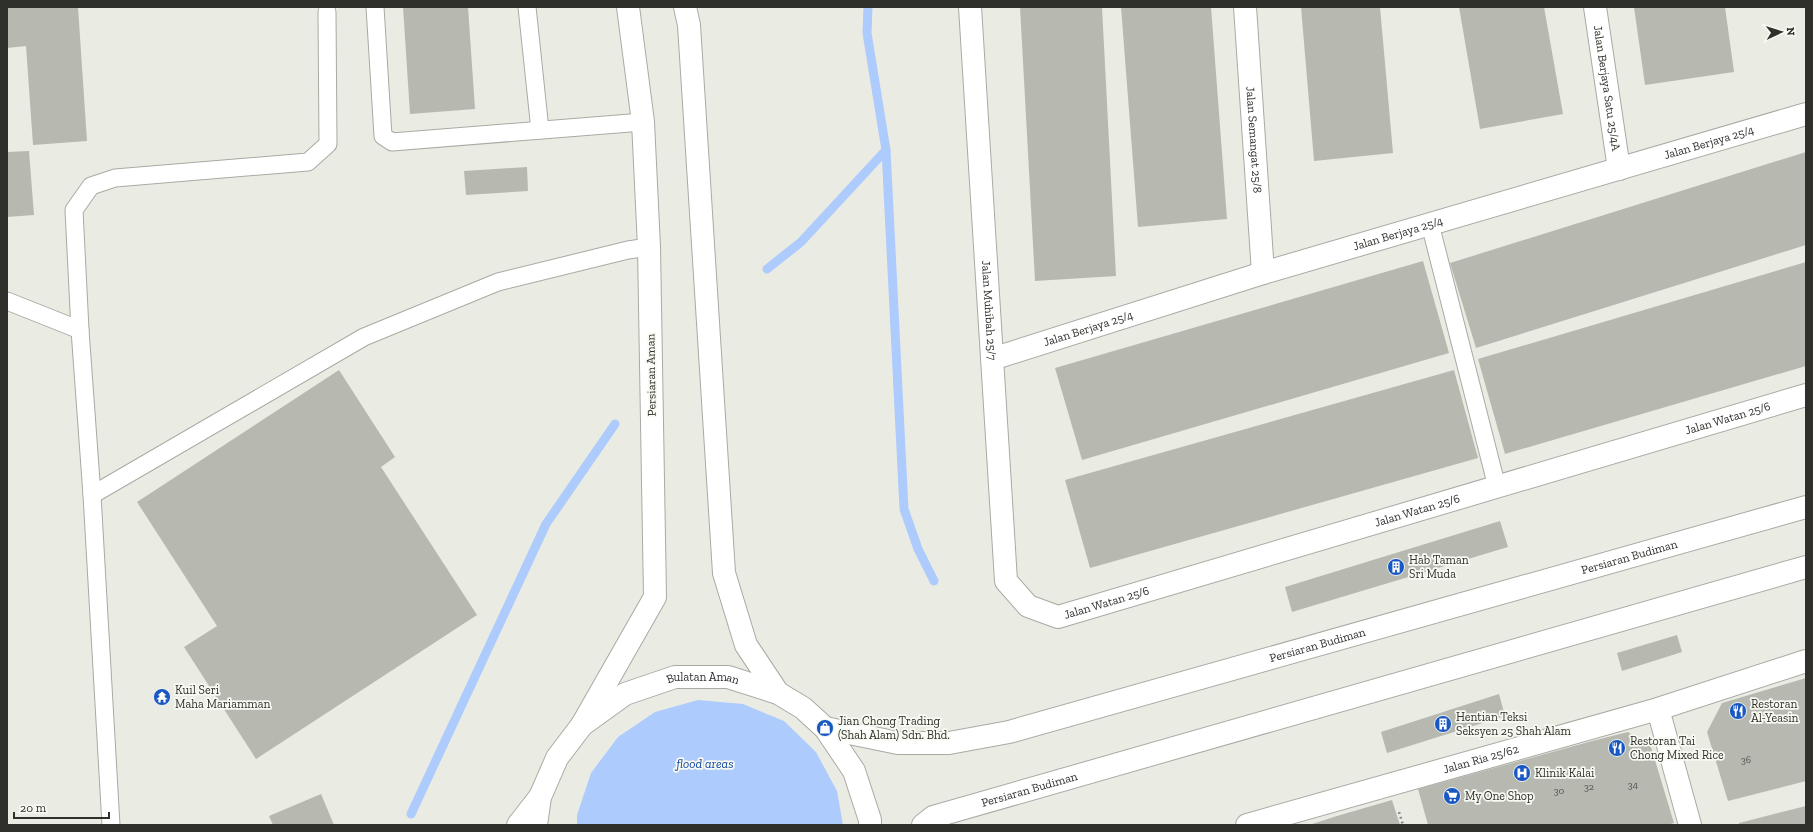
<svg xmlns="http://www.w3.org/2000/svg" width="1813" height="832" viewBox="0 0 1813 832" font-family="'Zilla Slab',serif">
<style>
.water{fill:#adcbfc}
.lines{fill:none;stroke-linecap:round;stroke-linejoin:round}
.stream{stroke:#adcbfc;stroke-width:9}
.building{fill:#b7b9b1}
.service-casing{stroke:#a9aaa3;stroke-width:19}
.minor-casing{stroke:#a9aaa3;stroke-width:24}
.tertiary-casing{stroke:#a9aaa3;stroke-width:24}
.secondary-casing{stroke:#a9aaa3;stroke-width:24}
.path{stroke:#878883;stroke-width:2.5;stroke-dasharray:2 3;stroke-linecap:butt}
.service{stroke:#fff;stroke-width:17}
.minor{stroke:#fff;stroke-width:22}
.tertiary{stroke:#fff;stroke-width:22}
.secondary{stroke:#fff;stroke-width:22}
.labels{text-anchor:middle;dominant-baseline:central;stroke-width:3.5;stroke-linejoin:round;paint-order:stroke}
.number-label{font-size:10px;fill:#51524d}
.street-label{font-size:12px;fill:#2f2f2c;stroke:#f8faf2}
.poi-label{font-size:12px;fill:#2f2f2c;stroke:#f8faf2;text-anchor:start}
.water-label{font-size:13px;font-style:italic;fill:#154aa5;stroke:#f8faf2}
</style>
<rect width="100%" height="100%" fill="#eaece4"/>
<polygon class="water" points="698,700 743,704 784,721 816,752 837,791 843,825 577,825 577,815 591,773 618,737 655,712"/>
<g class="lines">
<g class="stream">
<polyline points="868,7 867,33 886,150 904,509 918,549 934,581"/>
<polyline points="767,269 801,242 886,150"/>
<polyline points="411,814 546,524 615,424"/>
</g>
</g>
<g class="building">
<polygon points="7,7 78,7 87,141 33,145 26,46 7,48"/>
<polygon points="403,7 468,7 475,109 410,114"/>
<polygon points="1020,7 1102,7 1116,276 1035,281"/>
<polygon points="1121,7 1211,7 1227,219 1138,227"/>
<polygon points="1301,7 1380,7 1393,153 1314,161"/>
<polygon points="1459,7 1544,7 1563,114 1480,129"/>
<polygon points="1634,7 1725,7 1734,72 1645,85"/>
<polygon points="29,151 34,215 7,217 7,152"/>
<polygon points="1806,152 1806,245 1476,348 1450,263"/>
<polygon points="527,167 528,191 466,195 464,171"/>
<polygon points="1423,261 1449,353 1082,460 1055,368"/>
<polygon points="1806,262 1806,366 1505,454 1478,359"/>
<polygon points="339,370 395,457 381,467 477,615 256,759 184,647 217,626 137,502"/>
<polygon points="1454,370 1478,458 1090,568 1065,480"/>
<polygon points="1500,521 1508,547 1292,612 1285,587"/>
<polygon points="1677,635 1682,652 1622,671 1617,653"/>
<polygon points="1806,678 1806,781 1728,801 1707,732 1722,703"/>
<polygon points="1499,694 1505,716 1387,753 1381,732"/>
<polygon points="1628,732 1651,747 1674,823 1667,825 1428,825 1418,789 1592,741"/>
<polygon points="321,794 334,825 273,825 269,816"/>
<polygon points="1392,800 1400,825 1309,825 1337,816"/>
<polygon points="1806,806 1806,825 1739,825 1739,823"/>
</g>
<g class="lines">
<g class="service-casing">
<g id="service">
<polyline points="375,7 383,136 392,142 643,122"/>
<polyline points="527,7 540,130"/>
<polyline points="1430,224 1497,487"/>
<polyline points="7,301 80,330"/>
<polyline points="92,495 364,337 498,282 628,250 649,247"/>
<polyline points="111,825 92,495 80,330 74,210 91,186 115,178 308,162 328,144 327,12"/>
</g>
</g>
<g class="minor-casing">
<g id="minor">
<path id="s1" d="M970 7 1006 581 1028 606 1058 617 1806 395"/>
<path id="s2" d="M1245 7 1263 273"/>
<path id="s3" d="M1595 7 1619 169"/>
<path id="s4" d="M992 359 1263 273 1806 114"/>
<polyline points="1658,709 1690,825"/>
<path id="s5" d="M1247 825 1658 709 1806 661"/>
</g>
</g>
<g class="tertiary-casing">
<g id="tertiary">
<polyline points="685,7 689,25 724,573 746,645 778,693"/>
<polyline points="582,725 655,597 649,247 643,122 628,7"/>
</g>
</g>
<g class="secondary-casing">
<g id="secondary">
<path id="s6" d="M825 728 898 743H949L1009 732 1806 507"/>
<polyline points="518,825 539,798"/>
<path id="s7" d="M536 825 540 797 557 758 582 725 625 694 675 677H728L778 693 803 708 825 728 854 771 870 820V825"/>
<path id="s8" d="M923 825 933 817 1806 567"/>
</g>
</g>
<polyline class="path" points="1399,812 1403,825"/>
<use href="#service" class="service"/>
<use href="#minor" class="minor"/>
<use href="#tertiary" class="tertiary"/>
<use href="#secondary" class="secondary"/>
</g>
<defs>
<g id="building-disc" transform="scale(0.9)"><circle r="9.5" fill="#1958c3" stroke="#f8faf2"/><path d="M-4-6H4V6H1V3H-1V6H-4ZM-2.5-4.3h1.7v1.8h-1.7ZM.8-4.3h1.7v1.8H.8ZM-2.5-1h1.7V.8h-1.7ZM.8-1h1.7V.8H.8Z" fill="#fff"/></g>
<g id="temple-disc" transform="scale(0.9)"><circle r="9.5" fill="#1958c3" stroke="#f8faf2"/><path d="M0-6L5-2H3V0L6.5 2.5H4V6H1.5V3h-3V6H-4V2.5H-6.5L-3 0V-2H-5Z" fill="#fff"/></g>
<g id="restaurant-disc" transform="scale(0.9)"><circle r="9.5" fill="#1958c3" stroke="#f8faf2"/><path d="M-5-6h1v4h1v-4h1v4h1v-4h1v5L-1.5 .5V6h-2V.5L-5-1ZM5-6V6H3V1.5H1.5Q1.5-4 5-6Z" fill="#fff"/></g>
<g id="shop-disc" transform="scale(0.9)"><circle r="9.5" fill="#1958c3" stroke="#f8faf2"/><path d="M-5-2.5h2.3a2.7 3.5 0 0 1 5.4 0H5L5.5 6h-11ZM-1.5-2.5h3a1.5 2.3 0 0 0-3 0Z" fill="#fff"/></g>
<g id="hospital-disc" transform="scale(0.9)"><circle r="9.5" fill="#1958c3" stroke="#f8faf2"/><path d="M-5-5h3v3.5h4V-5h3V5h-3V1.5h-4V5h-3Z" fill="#fff"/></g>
<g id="supermarket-disc" transform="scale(0.9)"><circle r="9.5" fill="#1958c3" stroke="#f8faf2"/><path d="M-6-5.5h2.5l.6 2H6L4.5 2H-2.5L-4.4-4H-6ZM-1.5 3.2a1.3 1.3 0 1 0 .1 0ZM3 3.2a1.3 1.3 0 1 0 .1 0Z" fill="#fff"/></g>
</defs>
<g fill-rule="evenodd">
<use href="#building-disc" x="1396" y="567"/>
<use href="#temple-disc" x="162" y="697"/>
<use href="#restaurant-disc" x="1738" y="711"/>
<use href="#building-disc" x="1443" y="724"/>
<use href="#shop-disc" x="825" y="728"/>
<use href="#restaurant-disc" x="1617" y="748"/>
<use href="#hospital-disc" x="1522" y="773"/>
<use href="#supermarket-disc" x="1452" y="796"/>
</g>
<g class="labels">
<g class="number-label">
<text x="1746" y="760">36</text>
<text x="1633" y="785">34</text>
<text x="1589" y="787">32</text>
<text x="1559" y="791">30</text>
</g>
<g class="street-label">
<text stroke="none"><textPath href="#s3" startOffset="82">Jalan Berjaya Satu 25/4A</textPath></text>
<text stroke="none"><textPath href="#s2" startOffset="133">Jalan Semangat 25/8</textPath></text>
<text stroke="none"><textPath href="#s4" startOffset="749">Jalan Berjaya 25/4</textPath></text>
<text stroke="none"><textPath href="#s4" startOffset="425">Jalan Berjaya 25/4</textPath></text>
<text stroke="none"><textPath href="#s1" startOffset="304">Jalan Muhibah 25/7</textPath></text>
<text stroke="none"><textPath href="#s4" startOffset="101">Jalan Berjaya 25/4</textPath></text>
<text transform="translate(651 375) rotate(-91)">Persiaran Aman</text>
<text stroke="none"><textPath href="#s1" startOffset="1339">Jalan Watan 25/6</textPath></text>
<text stroke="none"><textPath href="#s1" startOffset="1015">Jalan Watan 25/6</textPath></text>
<text stroke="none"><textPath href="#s6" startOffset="831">Persiaran Budiman</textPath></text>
<text stroke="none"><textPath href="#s1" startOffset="691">Jalan Watan 25/6</textPath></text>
<text stroke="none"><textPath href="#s6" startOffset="507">Persiaran Budiman</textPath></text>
<text stroke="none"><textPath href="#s7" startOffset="246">Bulatan Aman</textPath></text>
<text stroke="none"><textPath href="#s5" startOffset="243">Jalan Ria 25/62</textPath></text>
<text stroke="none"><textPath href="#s8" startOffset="113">Persiaran Budiman</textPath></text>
</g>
<g class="poi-label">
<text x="1409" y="560">Hab Taman<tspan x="1409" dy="14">Sri Muda</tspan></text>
<text x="175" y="690">Kuil Seri<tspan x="175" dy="14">Maha Mariamman</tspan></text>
<text x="1751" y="704">Restoran<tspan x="1751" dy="14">Al-Yeasin</tspan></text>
<text x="1456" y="717">Hentian Teksi<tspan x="1456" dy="14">Seksyen 25 Shah Alam</tspan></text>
<text x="838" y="721">Jian Chong Trading<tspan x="838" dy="14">(Shah Alam) Sdn. Bhd.</tspan></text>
<text x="1630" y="741">Restoran Tai<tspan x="1630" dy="14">Chong Mixed Rice</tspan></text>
<text x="1535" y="773">Klinik Kalai</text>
<text x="1465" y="796">My One Shop</text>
</g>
<g class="water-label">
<text x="705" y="763">flood areas</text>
</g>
</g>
<rect width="1813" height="832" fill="none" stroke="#2f2f2c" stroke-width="16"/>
<g transform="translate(1781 32) rotate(86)" stroke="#f8faf2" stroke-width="3" paint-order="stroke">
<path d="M0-3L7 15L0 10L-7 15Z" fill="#2f2f2c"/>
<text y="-6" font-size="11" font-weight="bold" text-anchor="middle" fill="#2f2f2c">N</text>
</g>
<path d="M14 812v6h95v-6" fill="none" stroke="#2f2f2c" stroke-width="2"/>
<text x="20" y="812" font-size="12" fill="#2f2f2c" stroke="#f8faf2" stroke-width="3" paint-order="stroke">20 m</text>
</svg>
